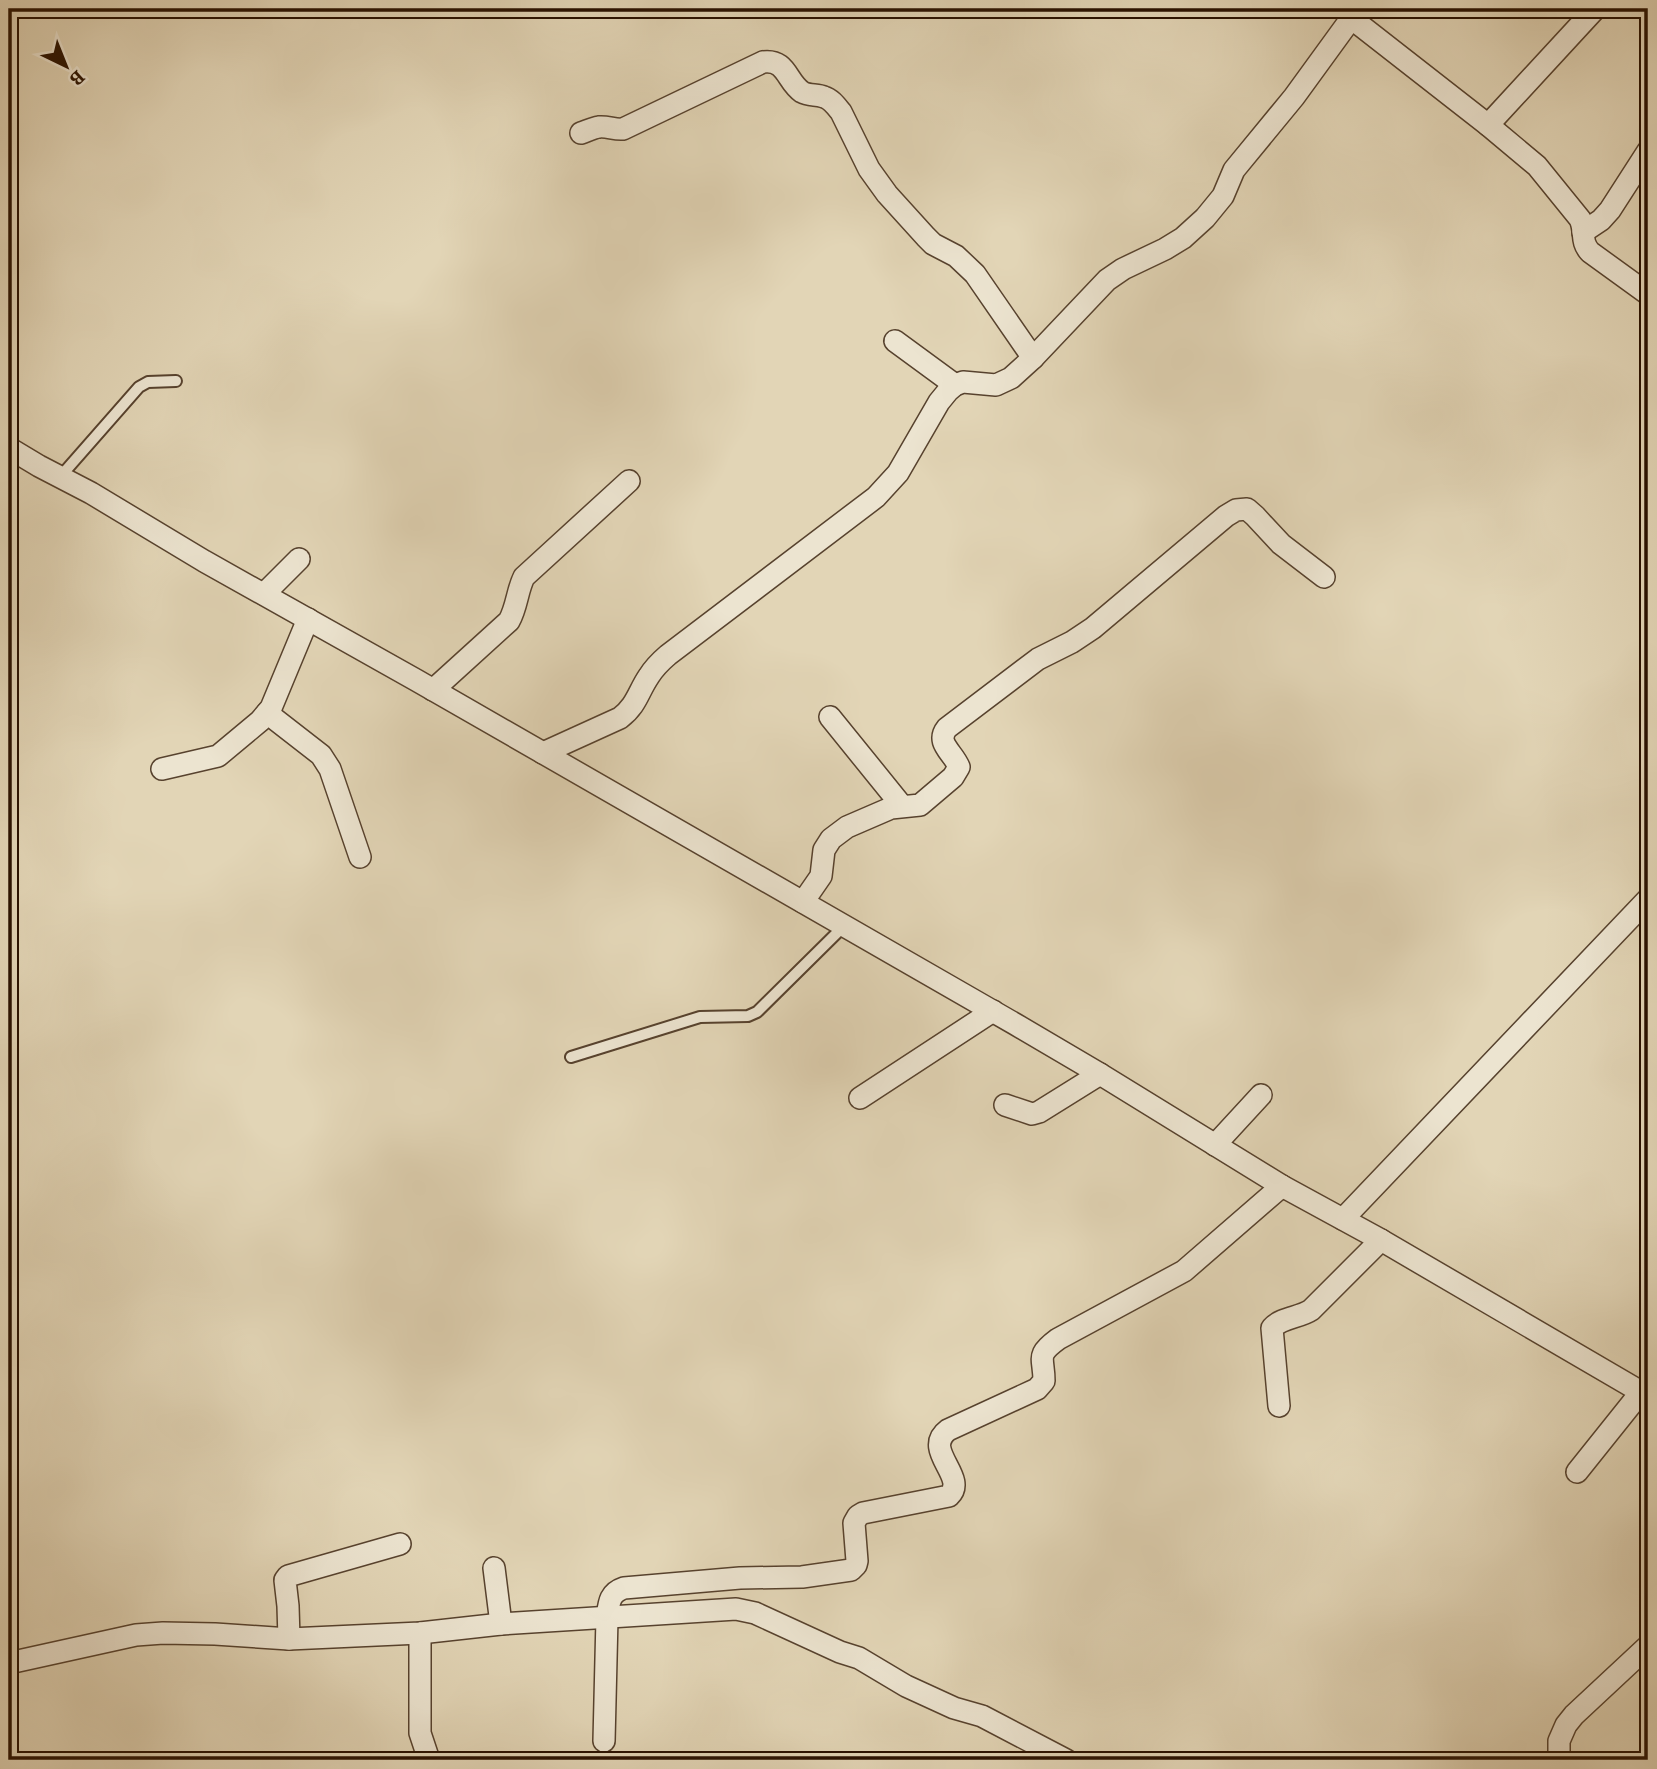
<svg xmlns="http://www.w3.org/2000/svg" width="1657" height="1769" viewBox="0 0 1657 1769" font-family="Vollkorn,serif">
<style>
.lines{fill:none;stroke-linecap:round;stroke-linejoin:round}
.service-casing{stroke:#57422e;stroke-width:14}
.minor-casing{stroke:#57422e;stroke-width:24}
.service{stroke:#ece4d0;stroke-width:10}
.minor{stroke:#ece4d0;stroke-width:21}
</style>
<rect width="100%" height="100%" fill="#e2d5b6"/>
<filter id="stains"><feTurbulence type="fractalNoise" baseFrequency=".00286" numOctaves="4"/><feColorMatrix values="0 0 0 0 .2 0 0 0 0 .09 0 0 0 0 .02 0 0 0 .5 -.17"/></filter>
<radialGradient id="worn" r=".72"><stop offset=".6" stop-color="#630" stop-opacity="0"/><stop offset="1" stop-color="#630" stop-opacity=".3"/></radialGradient>
<g class="lines">
<g class="service-casing">
<g id="service">
<polyline points="60,477 139,387 148,382 176,381"/>
<polyline points="571,1057 700,1017 748,1016 757,1012 844,926"/>
</g>
</g>
<g class="minor-casing">
<g id="minor">
<path d="M1351 18 1488 125 1537 166 1580 219C1586 232 1580 241 1590 252L1648 294"/>
<polyline points="1488,125 1595,9"/>
<path d="M581 133C587 131 593 128 599 127 607 126 615 130 623 129L763 62C787 59 786 81 802 92 809 96 817 94 824 97 831 99 836 106 841 112L869 169 887 194 926 237 933 244 956 256 975 274 1033 358"/>
<polyline points="1583,232 1601,220 1610,210 1648,151"/>
<polyline points="895,341 955,385"/>
<polyline points="9,448 39,466 91,493 204,561 416,680 1015,1024 1100,1074 1282,1186 1381,1240 1648,1396"/>
<polyline points="264,594 299,559"/>
<path d="M433 690 509 621C517 607 517 591 524 577L629 481"/>
<polyline points="267,713 321,755 330,769 360,857"/>
<polyline points="830,717 902,806"/>
<path d="M543 753 620 718C637 705 638 692 649 676 654 668 661 661 668 655L876 497 898 473 939 402 948 391 955 385 963 382 996 385 1011 378 1033 358 1107 280 1123 269 1165 249 1183 238 1205 218 1223 196 1234 170 1294 97 1358 9"/>
<polyline points="162,769 218,756 260,721 271,708 308,619"/>
<path d="M803 902 821 876 824 850 831 839 847 827 891 808 920 805 953 777 959 767C953 752 935 743 947 728L1038 659 1072 642 1093 628 1226 516 1236 510 1247 509 1255 516 1281 544 1324 577"/>
<polyline points="860,1098 993,1011"/>
<polyline points="1005,1105 1032,1114 1039,1112 1100,1074"/>
<polyline points="1215,1145 1261,1095"/>
<polyline points="1343,1219 1648,899"/>
<path d="M1279 1406 1272 1328C1282 1317 1299 1318 1311 1310L1381 1240"/>
<polyline points="1577,1472 1641,1392"/>
<polyline points="494,1568 501,1624"/>
<polyline points="420,1633 420,1733 429,1760"/>
<polyline points="289,1639 288,1606 285,1580 288,1576 400,1544"/>
<polyline points="9,1663 136,1635 163,1633 215,1634 289,1639 420,1633 501,1624 736,1609 755,1613 840,1652 859,1658 906,1686 954,1708 982,1716 1066,1760"/>
<path d="M604 1741 607 1618C609 1603 609 1593 624 1588L740 1578 802 1577 851 1570 856 1565 857 1561 854 1523 858 1516 863 1513 949 1496C969 1477 921 1450 948 1430L1037 1389 1044 1381C1044 1357 1035 1356 1058 1339L1184 1271 1282 1186"/>
<polyline points="1559,1760 1559,1741 1566,1725 1574,1715 1648,1646"/>
</g>
</g>
<use href="#service" class="service"/>
<use href="#minor" class="minor"/>
</g>
<rect width="1657" height="1769" fill="none" stroke="#e2d5b6" stroke-width="35"/>
<rect x="10" y="10" width="1636" height="1748" fill="none" stroke="#291100" stroke-width="3.5"/>
<rect x="18" y="18" width="1622" height="1734" fill="none" stroke="#291100" stroke-width="2"/>
<g transform="translate(66 66) rotate(137)" stroke="#ece4d0" stroke-width="5" paint-order="stroke">
<path d="M0-5L12 26L0 18L-12 26Z" fill="#291100"/>
<text y="-10" font-size="19" font-weight="bold" text-anchor="middle" fill="#291100">B</text>
</g>
<rect width="100%" height="100%" filter="url(#stains)"/>
<rect width="100%" height="100%" fill="url(#worn)"/>
</svg>
